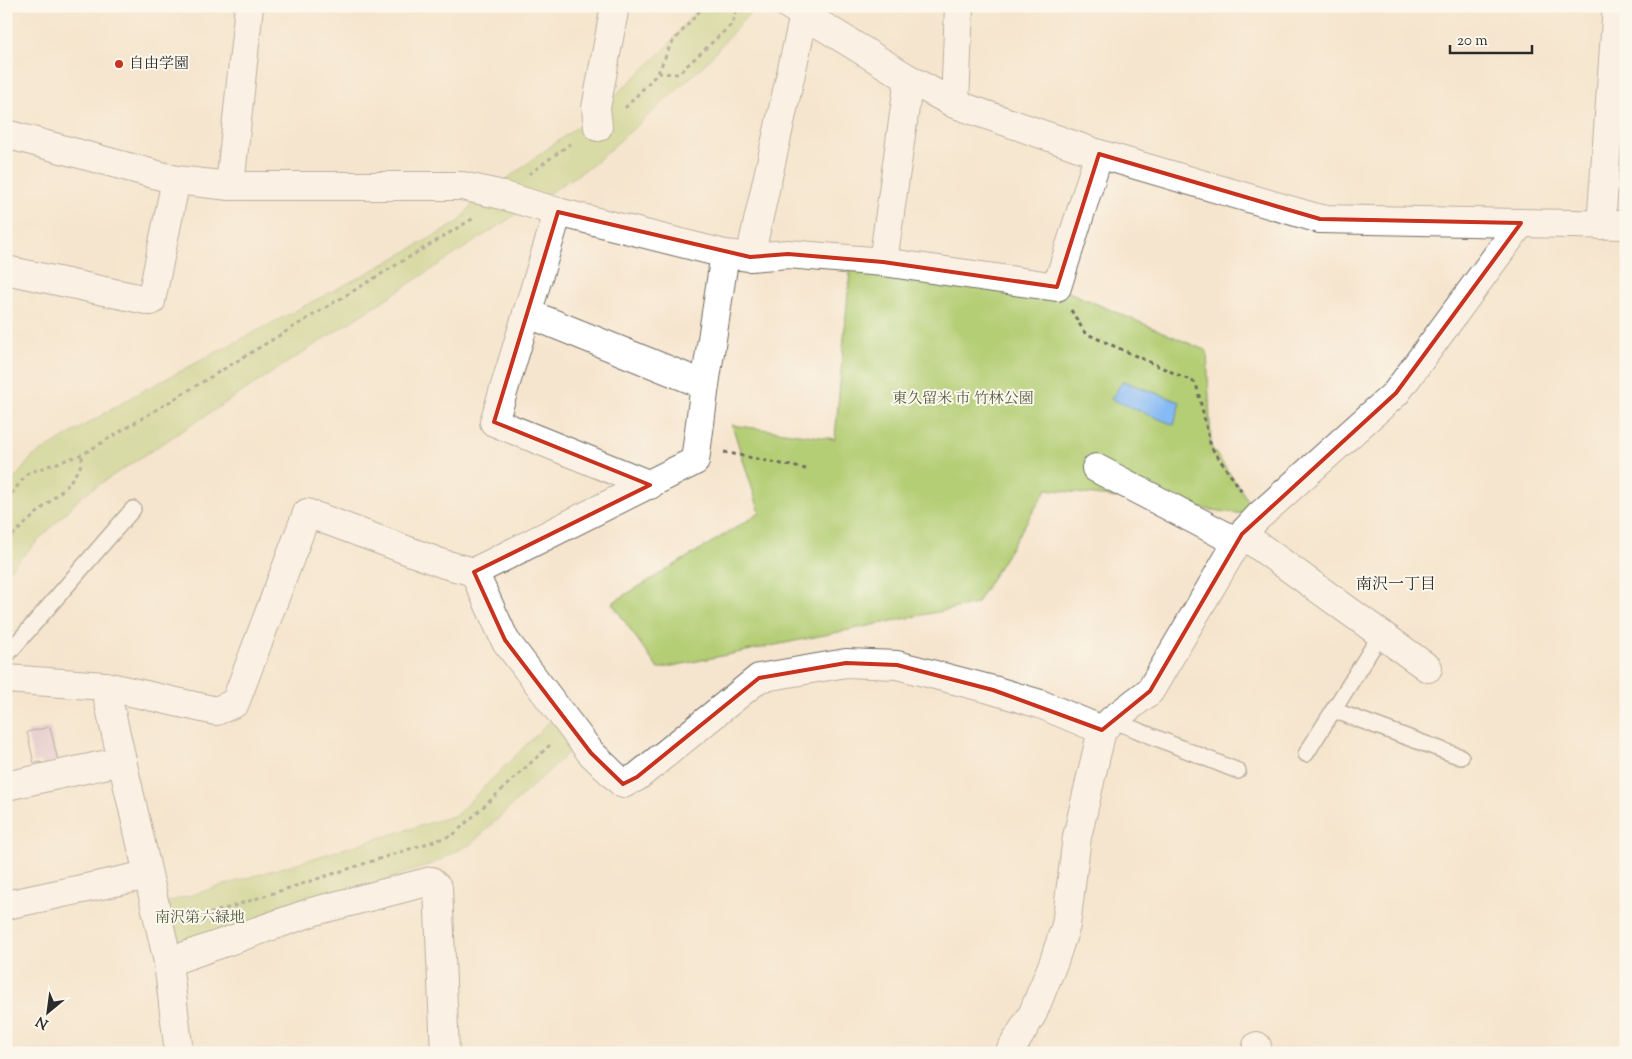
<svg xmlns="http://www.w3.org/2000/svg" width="1632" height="1059" viewBox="0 0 1632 1059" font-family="'Sorts Mill Goudy','Noto Serif JP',serif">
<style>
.green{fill:#b4ce74;stroke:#707c50}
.water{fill:#86baf4;stroke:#587290}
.building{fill:#cea2cd}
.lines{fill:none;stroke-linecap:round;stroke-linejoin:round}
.lane-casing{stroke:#726c64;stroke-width:18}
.street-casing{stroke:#726c64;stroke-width:30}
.path{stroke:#726c64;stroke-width:3;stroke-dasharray:4 4;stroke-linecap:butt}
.lane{stroke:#fff;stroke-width:15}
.street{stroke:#fff;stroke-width:28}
.marked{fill:none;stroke:#c8321e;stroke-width:4;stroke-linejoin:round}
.poi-dot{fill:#c8321e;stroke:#fbf7ec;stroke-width:2}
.labels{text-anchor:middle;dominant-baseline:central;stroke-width:4;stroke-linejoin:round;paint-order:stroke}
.poi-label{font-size:15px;fill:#2b2b2b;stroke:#fbf7ec;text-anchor:start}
.park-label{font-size:15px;fill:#545c41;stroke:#fbf7ec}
.neighbourhood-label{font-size:16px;fill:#2b2b2b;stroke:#fbf7ec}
</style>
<rect width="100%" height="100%" fill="#fbf7ec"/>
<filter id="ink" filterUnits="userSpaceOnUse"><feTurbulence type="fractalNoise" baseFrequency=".02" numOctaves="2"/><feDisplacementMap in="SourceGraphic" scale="10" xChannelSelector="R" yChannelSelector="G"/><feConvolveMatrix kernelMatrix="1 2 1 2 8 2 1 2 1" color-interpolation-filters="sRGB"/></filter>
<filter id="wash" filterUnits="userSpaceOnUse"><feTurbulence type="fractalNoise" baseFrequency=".0096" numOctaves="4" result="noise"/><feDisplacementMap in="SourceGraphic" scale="20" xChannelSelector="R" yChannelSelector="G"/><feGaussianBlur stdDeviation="1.12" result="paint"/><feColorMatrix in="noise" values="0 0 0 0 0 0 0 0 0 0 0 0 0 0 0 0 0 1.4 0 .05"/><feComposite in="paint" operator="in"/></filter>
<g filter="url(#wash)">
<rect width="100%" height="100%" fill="#f6e5ce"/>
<g class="green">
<polygon points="700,6 756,6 703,66 594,164 83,495 6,573 6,489 32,457 137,394 373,270 459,222 475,200 501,183 596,113 664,50"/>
<polygon points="851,260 1057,287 1207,351 1211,447 1259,516 1047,489 976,604 658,669 612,603 760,513 732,425 835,439"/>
<polygon points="555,716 576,745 471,844 434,863 180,952 165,903 456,815"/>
</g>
<polygon class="water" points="1123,381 1180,402 1174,425 1111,399"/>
<g id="blocks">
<polygon class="building" points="50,727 58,761 42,765 41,762 34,763 27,732"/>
</g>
</g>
<g filter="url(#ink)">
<use href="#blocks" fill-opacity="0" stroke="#726c64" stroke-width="1"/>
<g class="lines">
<g class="lane-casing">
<g id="lane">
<polyline points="6,656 133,509"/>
<polyline points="1333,710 1461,757"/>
<polyline points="1112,720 1238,771"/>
<polyline points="1306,754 1381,634"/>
</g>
</g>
<g class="street-casing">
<g id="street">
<polyline points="790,6 909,79 955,104 1099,154 1320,219 1626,225"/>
<polyline points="955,104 959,6"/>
<polyline points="598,127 596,108 615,6"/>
<polyline points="6,134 176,180 230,186 462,186 498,194 558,212 725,254 750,257 788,254 883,262 1057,287 1099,154"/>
<polyline points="230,186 249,6"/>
<polyline points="558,212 494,422 650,485"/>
<polyline points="1601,225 1617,6"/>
<polyline points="750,257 804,15"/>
<polyline points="883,262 909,79"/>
<polyline points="6,270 151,301 176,180"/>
<polyline points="527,313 705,385"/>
<polyline points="1096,468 1237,542"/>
<polyline points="1242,534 1428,668"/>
<polyline points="474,572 505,640 591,753 623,784 637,777 759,678 846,663 897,665 993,690 1040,704 1102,730"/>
<polyline points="6,679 105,686 216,711 235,703 307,513 444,564 474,572 695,461 705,385 725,254"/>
<polyline points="105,686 168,962 179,1053"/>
<polyline points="6,786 122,761"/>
<polyline points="6,905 148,875"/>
<polyline points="168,962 315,911 431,881 438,888 445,1053"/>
<polyline points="1009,1053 1033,1013 1054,961 1066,925 1077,837 1102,730 1112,720 1150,691 1242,534 1259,516 1396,393 1521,223"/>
<polyline points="1256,1053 1257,1046"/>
</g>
</g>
<g class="path">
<polyline points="658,73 678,74 732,24 738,6"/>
<polyline points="625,108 658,73 671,44 704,6"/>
<polyline points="529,174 574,141"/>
<polyline points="1071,310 1085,333 1196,383 1211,447 1243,493"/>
<polyline points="724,452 806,469"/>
<polyline points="6,500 28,473 83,454 474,218"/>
<polyline points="6,541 67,486 80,467 83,454"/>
<polyline points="187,921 453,835 550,745"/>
</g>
<use href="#lane" class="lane"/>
<use href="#street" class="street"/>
</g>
</g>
<path d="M0 0H1632V1059H0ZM1099 154 1320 219 1521 223 1396 393 1242 534 1150 691 1102 730 993 690 897 665 846 663 759 678 637 777 623 784 591 753 505 640 474 572 650 485 494 422 558 212 750 257 788 254 883 262 1057 287Z" fill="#f6e5ce" fill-opacity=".55" fill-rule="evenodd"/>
<path class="marked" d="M1099 154 1320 219 1521 223 1396 393 1242 534 1150 691 1102 730 993 690 897 665 846 663 759 678 637 777 623 784 591 753 505 640 474 572 650 485 494 422 558 212 750 257 788 254 883 262 1057 287Z"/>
<circle class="poi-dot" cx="119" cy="64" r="5"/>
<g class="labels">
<g class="poi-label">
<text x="129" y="64">自由学園</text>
</g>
<g class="park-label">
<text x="963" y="399">東久留米 市 竹林公園</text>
<text x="200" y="918">南沢第六緑地</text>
</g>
<g class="neighbourhood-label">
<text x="1396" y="585">南沢一丁目</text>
</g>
</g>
<rect width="1632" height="1059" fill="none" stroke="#fbf7ec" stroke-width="25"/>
<g transform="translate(48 1012) rotate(209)" stroke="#fbf7ec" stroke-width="4" paint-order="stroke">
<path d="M0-4L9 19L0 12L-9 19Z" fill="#2b2b2b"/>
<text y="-8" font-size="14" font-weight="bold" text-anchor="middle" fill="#2b2b2b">N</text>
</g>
<path d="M1450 45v8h82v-8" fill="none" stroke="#2b2b2b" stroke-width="2.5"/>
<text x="1457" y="45" font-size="15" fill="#2b2b2b" stroke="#fbf7ec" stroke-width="4" paint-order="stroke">20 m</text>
</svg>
